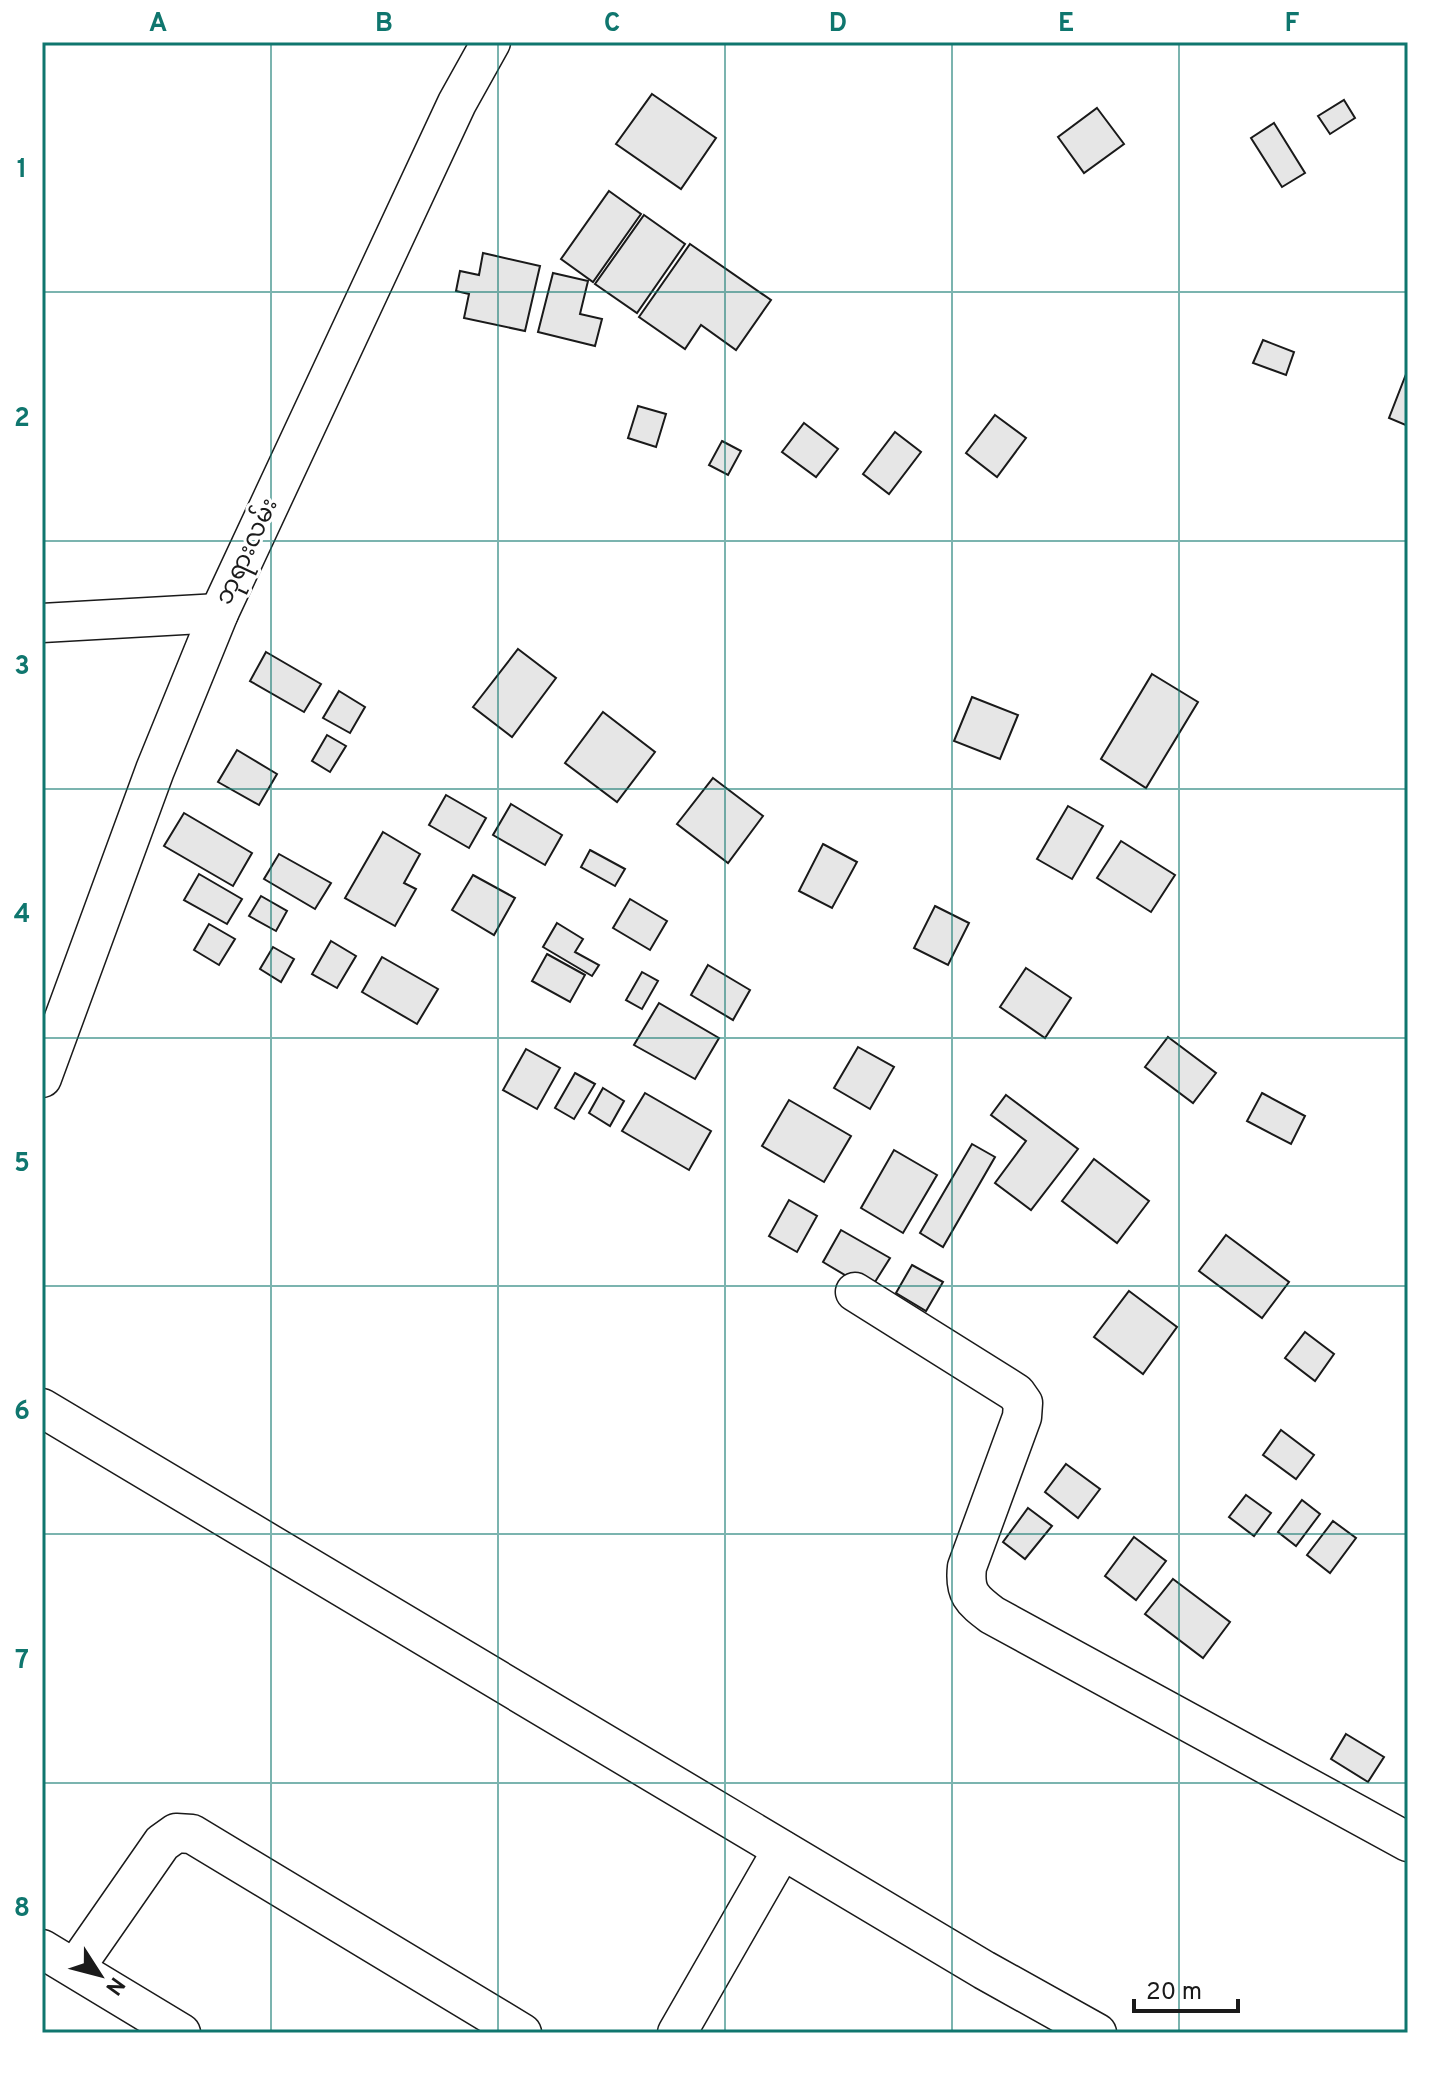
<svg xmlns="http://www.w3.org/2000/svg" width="1450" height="2075" viewBox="0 0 1450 2075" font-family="Overpass,'Noto Sans Myanmar',sans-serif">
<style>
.building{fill:#e6e6e6;stroke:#1a1a1a;stroke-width:2}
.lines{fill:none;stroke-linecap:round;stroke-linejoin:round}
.minor-casing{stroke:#1a1a1a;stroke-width:41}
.minor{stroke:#fff;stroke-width:38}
.grid{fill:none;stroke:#0f766e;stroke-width:2;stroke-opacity:0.55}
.labels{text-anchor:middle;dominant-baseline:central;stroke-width:6;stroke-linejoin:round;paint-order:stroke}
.street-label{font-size:24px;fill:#1a1a1a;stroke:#fff}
.neatline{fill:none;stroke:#0f766e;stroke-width:3}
.grid-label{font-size:26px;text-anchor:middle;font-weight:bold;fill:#0f766e}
</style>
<rect width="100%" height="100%" fill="#fff"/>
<g class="building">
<polygon points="652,94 716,138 681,189 616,144"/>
<polygon points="1344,100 1355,118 1330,134 1318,116"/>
<polygon points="1097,108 1124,144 1084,173 1058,137"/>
<polygon points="1274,123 1305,173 1282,187 1251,138"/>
<polygon points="609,191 641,214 593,282 561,259"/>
<polygon points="644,215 685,244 637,313 595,284"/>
<polygon points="690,244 771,300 736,350 701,325 685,349 639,317"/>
<polygon points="483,253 540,266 525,331 464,318 469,294 456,291 460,271 479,275"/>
<polygon points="553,273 588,281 580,314 602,319 595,346 538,332"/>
<polygon points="1263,340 1294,352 1286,375 1253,363"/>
<polygon points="1408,369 1408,426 1389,418"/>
<polygon points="638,406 666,414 656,447 628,438"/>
<polygon points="995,415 1026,438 997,477 966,453"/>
<polygon points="804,423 838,449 816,477 782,452"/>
<polygon points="895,432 921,452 889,494 863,474"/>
<polygon points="722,441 741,451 728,475 709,465"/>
<polygon points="518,649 556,678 512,737 473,707"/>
<polygon points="266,652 321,684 304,712 250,681"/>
<polygon points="1152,674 1198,702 1146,788 1101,759"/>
<polygon points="339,691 365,707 350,733 323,718"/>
<polygon points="972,697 1018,715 1000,759 954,741"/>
<polygon points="603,712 655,752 617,802 565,763"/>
<polygon points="327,735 346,746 330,772 312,761"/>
<polygon points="237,750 277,774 259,805 218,782"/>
<polygon points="713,778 763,816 728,863 677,824"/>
<polygon points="446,795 486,818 469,848 429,825"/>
<polygon points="511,804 562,835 545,865 493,835"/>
<polygon points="1068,806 1103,826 1072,879 1037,859"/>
<polygon points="184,813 252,853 233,886 164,846"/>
<polygon points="383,832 420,854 404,883 416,889 395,926 345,898"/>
<polygon points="1121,841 1175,875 1151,912 1097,878"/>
<polygon points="823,844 857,862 832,908 799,891"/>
<polygon points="590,850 625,869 615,886 581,867"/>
<polygon points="279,854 331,883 315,909 264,879"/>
<polygon points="199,874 242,899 227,924 184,900"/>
<polygon points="473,875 515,898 494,935 452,910"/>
<polygon points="261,896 287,911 276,931 249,916"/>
<polygon points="630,899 667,921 650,950 613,928"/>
<polygon points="935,906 969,923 948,965 914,948"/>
<polygon points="557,923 583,939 575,952 599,965 592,976 543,947"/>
<polygon points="209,924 235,939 219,965 194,950"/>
<polygon points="331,941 356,956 337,988 312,974"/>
<polygon points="273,947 294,959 281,982 260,969"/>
<polygon points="547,954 585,975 570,1002 532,981"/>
<polygon points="382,957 438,989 417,1024 362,992"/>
<polygon points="708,965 750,990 733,1020 691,995"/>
<polygon points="1026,968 1071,998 1045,1038 1000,1007"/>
<polygon points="642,972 658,981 642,1009 626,1000"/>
<polygon points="659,1003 719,1038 695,1079 634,1045"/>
<polygon points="1168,1037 1216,1073 1193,1103 1145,1067"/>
<polygon points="858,1047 894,1067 870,1109 834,1088"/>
<polygon points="526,1049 560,1068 537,1109 503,1090"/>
<polygon points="575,1073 595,1084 574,1119 555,1108"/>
<polygon points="603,1088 624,1101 610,1126 589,1113"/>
<polygon points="645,1093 711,1131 689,1170 622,1131"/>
<polygon points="1262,1093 1305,1116 1291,1144 1247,1121"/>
<polygon points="1006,1095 1078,1149 1031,1210 995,1183 1026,1141 991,1115"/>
<polygon points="789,1100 851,1136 824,1182 762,1146"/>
<polygon points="972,1144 995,1157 943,1247 920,1233"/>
<polygon points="894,1150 937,1175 903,1233 861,1208"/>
<polygon points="1094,1159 1149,1201 1117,1243 1062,1201"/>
<polygon points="789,1200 817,1216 797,1252 769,1236"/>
<polygon points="841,1230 890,1258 870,1290 823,1262"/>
<polygon points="1226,1235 1289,1282 1262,1318 1199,1271"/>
<polygon points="912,1265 943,1282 926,1311 896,1293"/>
<polygon points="1129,1291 1177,1327 1143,1374 1094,1337"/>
<polygon points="1305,1332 1334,1354 1315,1381 1285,1358"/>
<polygon points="1281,1430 1314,1455 1296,1479 1263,1455"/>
<polygon points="1066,1464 1100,1489 1078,1518 1045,1492"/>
<polygon points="1246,1495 1271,1513 1254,1536 1229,1517"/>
<polygon points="1302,1500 1320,1514 1296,1546 1278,1532"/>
<polygon points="1028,1508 1052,1526 1025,1559 1003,1542"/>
<polygon points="1333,1521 1356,1538 1330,1573 1307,1555"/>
<polygon points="1134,1537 1166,1561 1136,1600 1105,1576"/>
<polygon points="1173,1579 1230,1622 1203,1658 1145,1614"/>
<polygon points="1346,1734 1384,1757 1368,1782 1331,1759"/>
</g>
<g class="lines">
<g class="minor-casing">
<g id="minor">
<polyline points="42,623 219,613"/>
<polyline points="42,1078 155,770 219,613 457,103 491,42"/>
<path d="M855 1292 1016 1393 1023 1403 1022 1417 967 1567C964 1593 972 1600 992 1615L1408 1842"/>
<polyline points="42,1408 984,1970 1097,2033"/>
<polyline points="42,1949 181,2033"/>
<polyline points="75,1968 162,1843 176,1833 192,1834 522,2033"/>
<polyline points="677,2033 782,1850"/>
</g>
</g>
<use href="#minor" class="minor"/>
</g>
<path class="grid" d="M271 42V2033M498 42V2033M725 42V2033M952 42V2033M1179 42V2033M42 292H1408M42 541H1408M42 789H1408M42 1038H1408M42 1286H1408M42 1534H1408M42 1783H1408"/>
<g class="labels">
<g class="street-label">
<text transform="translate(248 552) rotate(-65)">ဘုရားလမ်း</text>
</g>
</g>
<rect width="1450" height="2075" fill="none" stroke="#ffffff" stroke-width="88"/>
<g transform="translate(100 1975) rotate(126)" stroke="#ffffff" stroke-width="6" paint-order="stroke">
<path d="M0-6L14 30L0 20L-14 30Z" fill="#1a1a1a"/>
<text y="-12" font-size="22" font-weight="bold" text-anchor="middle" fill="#1a1a1a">N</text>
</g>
<path d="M1134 1999v12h104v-12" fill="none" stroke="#1a1a1a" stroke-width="4"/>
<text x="1146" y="1999" font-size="24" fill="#1a1a1a" stroke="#ffffff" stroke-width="6" paint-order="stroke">20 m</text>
<rect x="44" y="44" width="1362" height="1987" class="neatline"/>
<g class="grid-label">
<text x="158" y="31">A</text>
<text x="384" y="31">B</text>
<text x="612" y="31">C</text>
<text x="838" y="31">D</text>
<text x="1066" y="31">E</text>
<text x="1292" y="31">F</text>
<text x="22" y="177">1</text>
<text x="22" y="426">2</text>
<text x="22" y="674">3</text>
<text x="22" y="922">4</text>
<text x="22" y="1171">5</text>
<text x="22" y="1419">6</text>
<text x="22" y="1668">7</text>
<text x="22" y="1916">8</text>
</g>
</svg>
